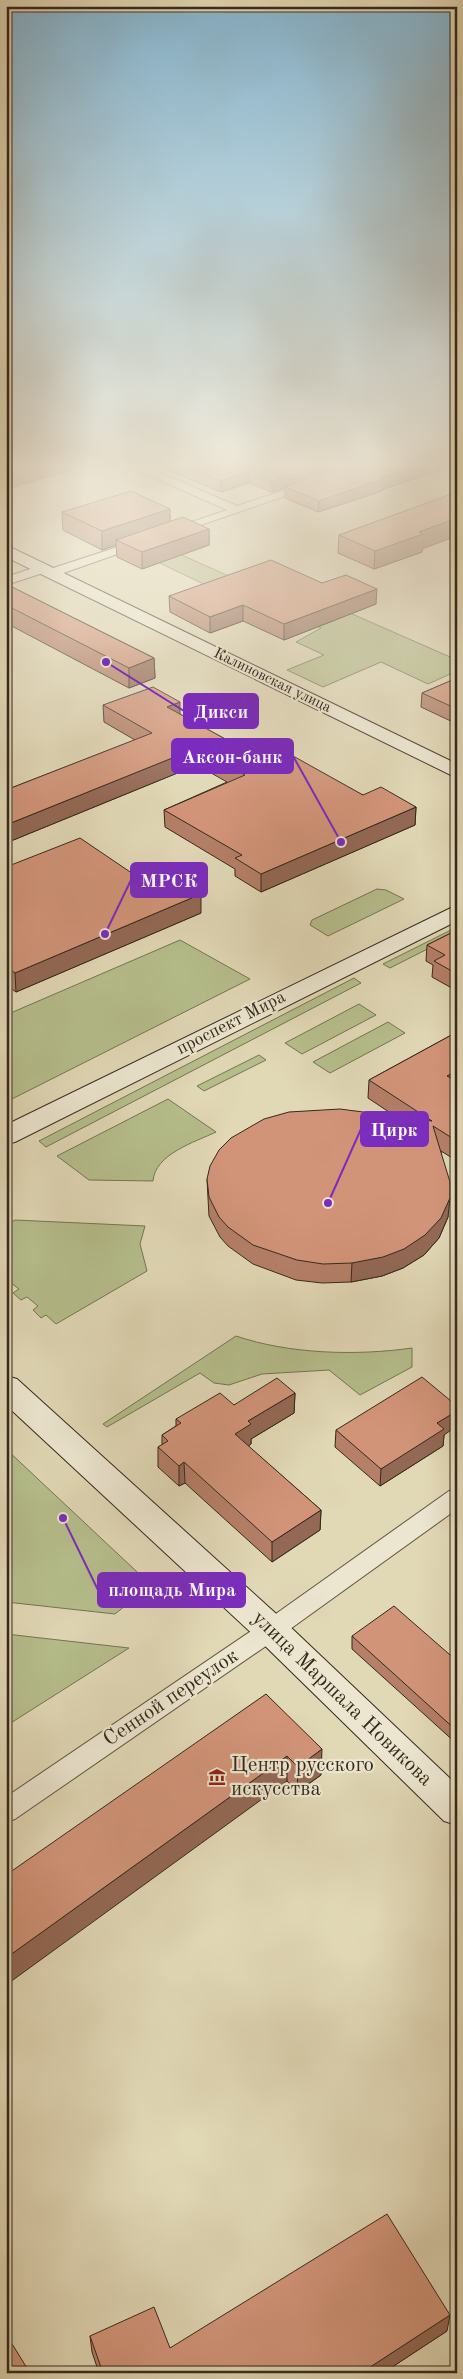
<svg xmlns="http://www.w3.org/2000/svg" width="463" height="2379" viewBox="0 0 463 2379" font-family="'Old Standard TT',serif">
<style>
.green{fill:#b5be8c;stroke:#757454}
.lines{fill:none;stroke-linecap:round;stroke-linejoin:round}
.minor-casing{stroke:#605542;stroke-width:2}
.secondary-casing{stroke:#35291c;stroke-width:2}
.minor{fill:#ece6d0;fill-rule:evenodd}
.secondary{fill:#ece6d0;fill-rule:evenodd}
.wall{fill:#b57f68;stroke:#35291c}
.shaded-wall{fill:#936855;stroke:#35291c}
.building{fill:#d29479;stroke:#35291c}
.labels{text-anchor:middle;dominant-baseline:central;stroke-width:4.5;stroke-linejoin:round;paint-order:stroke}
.far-street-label{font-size:15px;fill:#35291c;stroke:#ece6d0}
.street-label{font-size:18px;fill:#35291c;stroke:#ece6d0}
.near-street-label{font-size:21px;fill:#35291c;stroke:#ece6d0}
.near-poi-label{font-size:21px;fill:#35291c;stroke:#ece6d0;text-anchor:start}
.leader{fill:none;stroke:#7b2cbf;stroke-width:2}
.callout-dot{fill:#7b2cbf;stroke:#ece6d0;stroke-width:2}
.callout{fill:#7b2cbf;stroke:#7b2cbf;stroke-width:2}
.callout-label{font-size:19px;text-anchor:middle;font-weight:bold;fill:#fff}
</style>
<rect width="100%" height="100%" fill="#e1d8b6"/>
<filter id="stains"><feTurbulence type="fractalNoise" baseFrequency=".004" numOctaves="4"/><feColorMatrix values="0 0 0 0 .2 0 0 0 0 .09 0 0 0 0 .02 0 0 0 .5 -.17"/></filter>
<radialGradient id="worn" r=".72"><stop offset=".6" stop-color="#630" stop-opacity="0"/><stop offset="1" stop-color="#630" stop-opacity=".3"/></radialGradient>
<g class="green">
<polygon points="166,548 278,598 318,599 457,660 457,671 428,684 381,662 323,687 287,670 324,655 296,642 321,628 297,616 239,601 143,555"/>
<polygon points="377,889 386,890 404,899 328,936 310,925 312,920"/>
<polygon points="457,927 457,934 390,968 383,964"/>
<polygon points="180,940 250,979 6,1102 6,1015"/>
<polygon points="354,978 361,983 46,1147 39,1141"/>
<polygon points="359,1004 376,1015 302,1054 285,1043"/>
<polygon points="388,1022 405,1033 330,1073 313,1062"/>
<polygon points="259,1055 266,1060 204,1091 197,1086"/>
<path d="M168 1099 216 1132C195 1142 155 1154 153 1181L89 1180 57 1156Z"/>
<polygon points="15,1220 145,1226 140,1244 147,1271 56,1324 46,1315 41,1318 33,1310 38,1306 27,1297 21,1300 13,1293 19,1289 6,1279 6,1225"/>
<path d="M236 1336C289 1354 356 1356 412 1348V1367L360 1395 329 1370 262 1374 229 1385 214 1383 200 1373 107 1427 103 1424Z"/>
<polygon points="6,1449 151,1585 115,1614 6,1602"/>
<polygon points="6,1634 129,1648 6,1726"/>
</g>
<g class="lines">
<g class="minor-casing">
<g id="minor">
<polygon points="138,469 151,469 237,506 348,469 363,469 172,535 166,532 168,530 227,510 139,471"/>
<polygon points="139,540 143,541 143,545 55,576 47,576 46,572 6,585 6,577 42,565 46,566 47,570"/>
<polygon points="457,1489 457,1509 279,1637 15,1819 6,1822 6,1797 263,1623 449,1491"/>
</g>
</g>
<g class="secondary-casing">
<g id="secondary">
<polygon points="6,545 457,764 457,778 6,557"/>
<polygon points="457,905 457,921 15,1142 6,1144 6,1125"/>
<polygon points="6,1376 17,1379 283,1620 457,1785 457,1825 444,1821 259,1640 6,1405"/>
</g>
</g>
<use href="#minor" class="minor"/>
<use href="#secondary" class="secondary"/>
</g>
<g class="wall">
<polygon points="165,469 444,469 383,489 382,491 318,512 285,498 285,488 272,492 249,483 221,492"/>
<polygon points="170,509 170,521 209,529 209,545 142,569 117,557 116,545 102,550 63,530 62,512"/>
<polygon points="339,535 422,549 422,552 374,569 338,553"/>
<polygon points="322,583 376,604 284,640 243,621 210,633 170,612 169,596"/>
<polygon points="6,584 154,658 155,678 129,688 6,623"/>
<polygon points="457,678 457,724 421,707 422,693"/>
<polygon points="103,705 180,714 247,751 363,795 416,807 415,825 261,892 235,876 235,869 165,827 164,810 227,782 197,765 6,843 6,790 135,740 104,722"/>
<polygon points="6,867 142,880 201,913 16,992 6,985"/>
<polygon points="457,930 457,991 432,977 433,965 426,961 427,945"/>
<polygon points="457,1032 457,1161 441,1151 448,1217 439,1238 424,1255 403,1268 382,1276 351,1282 322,1283 296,1280 253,1264 228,1246 220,1237 209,1216 208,1198 207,1179 395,1116 368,1098 369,1080"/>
<polygon points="295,1393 294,1413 251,1439 251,1444 248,1446 321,1510 320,1530 272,1562 185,1483 179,1486 158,1467 158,1447 162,1445 162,1435 176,1426 176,1419 234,1405"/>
<polygon points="336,1430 444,1435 443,1446 380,1486 335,1447"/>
<polygon points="352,1636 457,1661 457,1744 352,1649"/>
<polygon points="266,1694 321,1775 297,1792 287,1781"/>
<polygon points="447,2331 383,2373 99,2373 92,2352 90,2336 170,2348"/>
</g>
<g class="shaded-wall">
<polygon points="26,469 75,469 6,489 6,475"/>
<polygon points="309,469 343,469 285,487 285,488 272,492 272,481"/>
<polygon points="410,469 444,469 383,489 382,491 318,512 319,501"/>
<polygon points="249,471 249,483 221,492 221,481"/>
<polygon points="170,509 170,527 116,540 116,545 102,550 102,531"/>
<polygon points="457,518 457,536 422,549 422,552 374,569 375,551 419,532"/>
<polygon points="209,529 209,545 142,569 142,552"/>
<polygon points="377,589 376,604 284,640 284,624"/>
<polygon points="243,605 243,621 210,633 210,617"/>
<polygon points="154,658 155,678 129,688 129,668"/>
<polygon points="180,702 180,719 167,707"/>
<polygon points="197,748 197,765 6,843 6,825"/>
<polygon points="416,807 415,825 261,892 261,874"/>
<polygon points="201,894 201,913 16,992 15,973"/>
<polygon points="457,1071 457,1089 447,1076"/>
<polygon points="450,1198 448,1217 439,1238 424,1255 403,1268 382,1276 351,1282 352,1263"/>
<polygon points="295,1393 294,1413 251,1439 251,1444 235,1455 235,1434 248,1421"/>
<polygon points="457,1411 457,1426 444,1435 443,1446 380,1486 381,1469 437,1423"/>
<polygon points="184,1462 185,1483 179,1486 179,1466"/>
<polygon points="321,1510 320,1530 272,1562 272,1542"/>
<polygon points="322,1749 321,1775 297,1792 298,1767"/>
<polygon points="287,1756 287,1781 6,1985 6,1958"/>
<polygon points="450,2315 447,2331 383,2373 361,2373"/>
</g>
<g class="building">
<polygon points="6,469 26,469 6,475"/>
<polygon points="192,469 309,469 272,481 249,471 221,481"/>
<polygon points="334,469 410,469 381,478 383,479 319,501 285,487"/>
<polygon points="131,491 170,509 102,531 62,512"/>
<polygon points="457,492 457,518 419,532 423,534 375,551 339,535"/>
<polygon points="183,517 209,529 142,552 116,540"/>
<polygon points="271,560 322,583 346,575 377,589 284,624 243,605 210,617 169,596"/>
<polygon points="6,584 154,658 129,668 6,605"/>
<polygon points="457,678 457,709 422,693"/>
<polygon points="153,687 180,702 167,707 247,751 268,742 363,795 381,787 416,807 261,874 235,858 242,855 164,810 245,775 197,748 6,825 6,790 152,733 103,705"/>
<polygon points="80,838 142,880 165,870 201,894 15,973 6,966 6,867"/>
<polygon points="457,930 457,974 434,961 445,955 427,945"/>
<polygon points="457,1032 457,1071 447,1076 457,1082 457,1141 433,1126 450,1182 450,1198 441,1218 425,1235 404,1249 383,1257 352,1263 323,1264 297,1260 253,1245 228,1227 219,1217 209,1197 207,1179 210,1166 219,1150 231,1138 264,1119 289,1112 340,1109 432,1121 369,1080"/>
<polygon points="422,1377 457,1406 457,1411 437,1423 444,1429 381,1469 336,1430"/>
<polygon points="277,1378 295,1393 248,1421 251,1424 235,1434 321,1510 272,1542 184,1462 179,1466 158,1447 168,1441 162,1435 181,1423 176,1419 220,1393 234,1405"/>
<polygon points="394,1606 457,1661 457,1731 352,1636"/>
<polygon points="266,1694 322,1749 298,1767 287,1756 6,1958 6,1875"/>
<polygon points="387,2214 450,2315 361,2373 103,2373 90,2336 154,2307 170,2348"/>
<polygon points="6,2334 30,2373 6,2373"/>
</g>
<linearGradient id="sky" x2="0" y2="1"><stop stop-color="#86b6d1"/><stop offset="0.58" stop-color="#f2edde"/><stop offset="1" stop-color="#f2edde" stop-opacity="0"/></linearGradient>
<rect width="463" height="802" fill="url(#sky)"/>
<defs>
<g id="museum-bare" transform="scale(1.35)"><path d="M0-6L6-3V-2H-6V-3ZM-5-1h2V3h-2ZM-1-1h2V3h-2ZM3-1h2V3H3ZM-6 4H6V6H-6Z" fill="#8f2418" stroke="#ece6d0" stroke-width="2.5" paint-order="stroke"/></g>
</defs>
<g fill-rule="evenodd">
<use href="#museum-bare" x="217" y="1777"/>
</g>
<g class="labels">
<g class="far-street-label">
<text transform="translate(272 681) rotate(26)">Калиновская улица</text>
</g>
<g class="street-label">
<text transform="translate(231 1023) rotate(-27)">проспект Мира</text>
</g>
<g class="near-street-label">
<text transform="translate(171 1698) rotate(-34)">Сенной переулок</text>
<text transform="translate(342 1699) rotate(44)">улица Маршала Новикова</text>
</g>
<g class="near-poi-label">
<text x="231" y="1765">Центр русского<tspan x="231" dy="24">искусства</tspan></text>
</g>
</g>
<path class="leader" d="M106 662L184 711M341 842L293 756M105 934L131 880M328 1203L361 1129M63 1518L98 1590"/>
<g class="callout-dot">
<circle cx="106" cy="662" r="5"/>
<circle cx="341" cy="842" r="5"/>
<circle cx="105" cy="934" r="5"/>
<circle cx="328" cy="1203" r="5"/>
<circle cx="63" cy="1518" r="5"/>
</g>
<g class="callout">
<rect x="184" y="694" width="74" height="34" rx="5"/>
<rect x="172" y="739" width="121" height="34" rx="5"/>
<rect x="131" y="863" width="76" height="34" rx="5"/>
<rect x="361" y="1112" width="67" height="34" rx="5"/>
<rect x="98" y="1573" width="147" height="34" rx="5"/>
</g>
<g class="callout-label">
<text x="221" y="718">Дикси</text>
<text x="232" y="763">Аксон-банк</text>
<text x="169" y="887">МРСК</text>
<text x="394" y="1136">Цирк</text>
<text x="172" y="1596">площадь Мира</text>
</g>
<rect width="463" height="2379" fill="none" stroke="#e1d8b6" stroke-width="25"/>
<rect x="8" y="8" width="448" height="2364" fill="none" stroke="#35291c" stroke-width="2.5"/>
<rect x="12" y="12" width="438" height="2354" fill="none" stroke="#35291c"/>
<rect width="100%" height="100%" filter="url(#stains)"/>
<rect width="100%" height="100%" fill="url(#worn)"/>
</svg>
